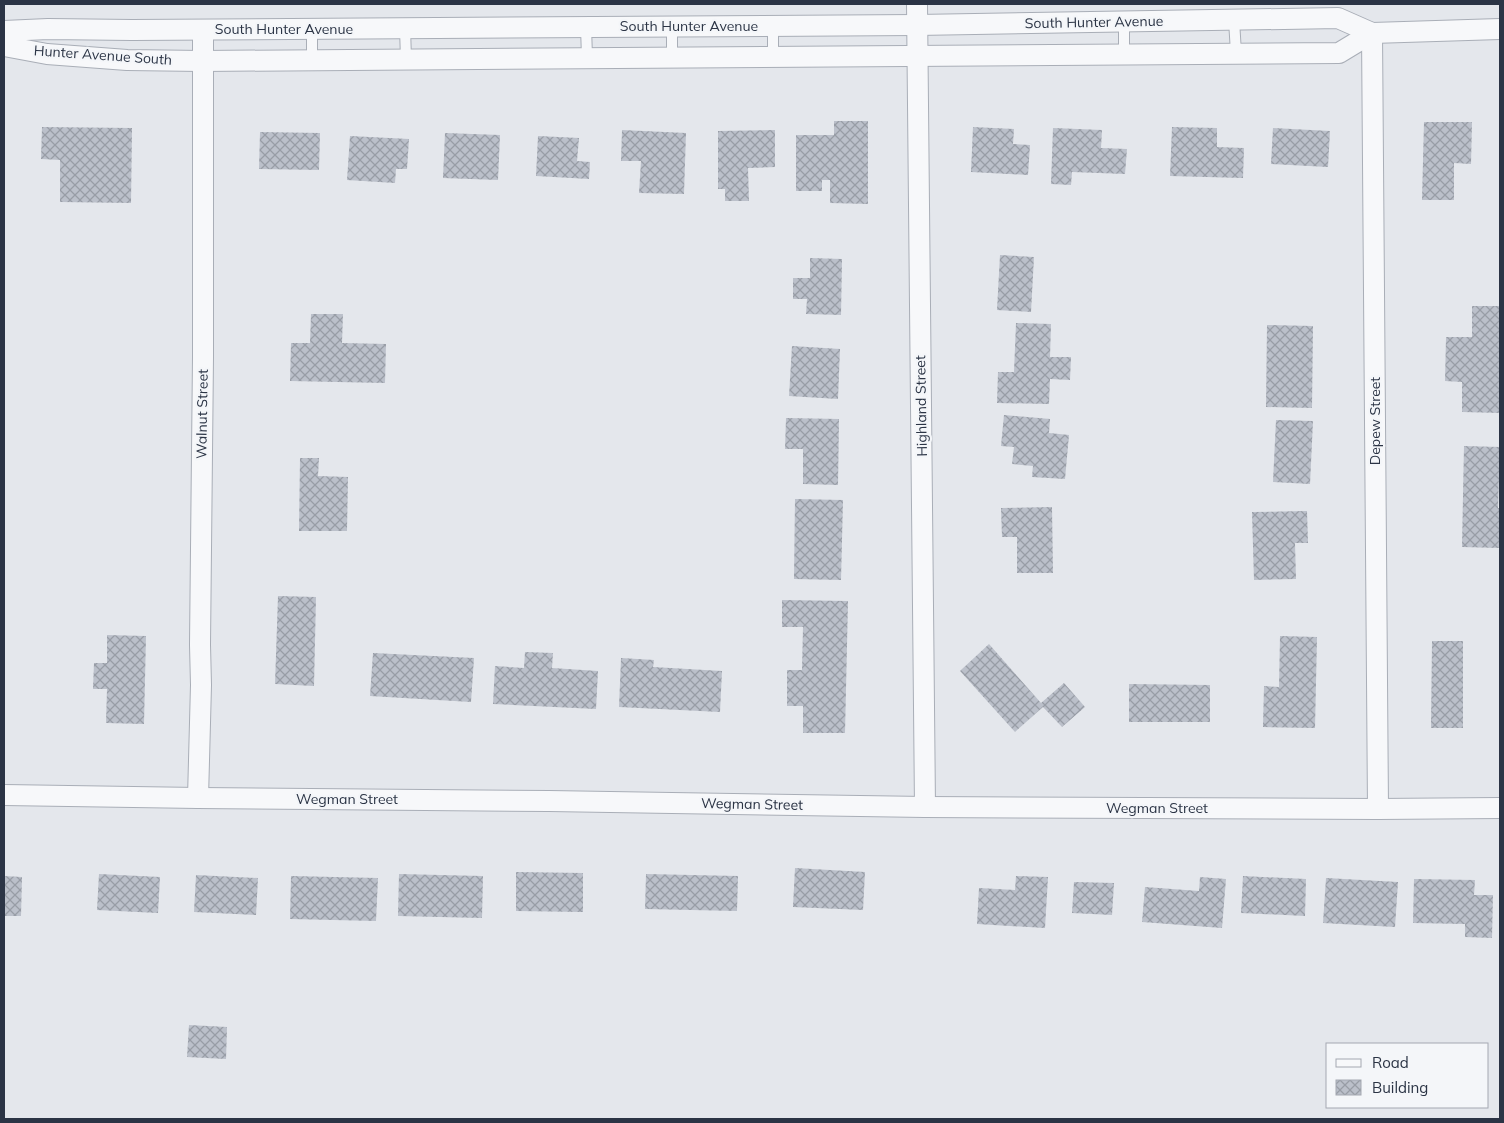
<svg xmlns="http://www.w3.org/2000/svg" width="1504" height="1123" viewBox="0 0 1504 1123" font-family="Mulish,sans-serif">
<style>
.building{fill:url(#building-cross-hatch)}
.lines{fill:none;stroke-linecap:round;stroke-linejoin:round}
.lane-casing{stroke:#a9aeb7;stroke-width:12}
.street-casing{stroke:#a9aeb7;stroke-width:22}
.lane{stroke:#f7f8fa;stroke-width:10}
.street{stroke:#f7f8fa;stroke-width:20}
.labels{text-anchor:middle;dominant-baseline:central;stroke-width:4.5;stroke-linejoin:round;paint-order:stroke}
.street-label{font-size:14px;fill:#2b3445;stroke:#f4f6f9}
</style>
<defs>
<pattern id="building-cross-hatch" width="8" height="8" patternUnits="userSpaceOnUse" patternTransform="scale(1.25)"><rect width="8" height="8" fill="#bbc0ca"/><path d="M0 0l8 8M0 8l8-8" fill="none" stroke="#989da6"/></pattern>
</defs>
<rect width="100%" height="100%" fill="#e4e7ec"/>
<g class="building">
<polygon points="834,121 868,121 868,204 830,203 830,180 822,180 822,191 796,191 796,135 834,135"/>
<polygon points="1424,122 1472,122 1471,164 1454,163 1454,200 1422,200"/>
<polygon points="42,127 132,128 131,203 60,202 60,160 41,159"/>
<polygon points="973,127 1014,129 1013,144 1030,145 1028,175 971,172"/>
<polygon points="1172,127 1217,128 1217,147 1244,148 1243,178 1170,176"/>
<polygon points="1053,128 1102,130 1101,148 1127,149 1125,174 1072,172 1071,185 1051,184"/>
<polygon points="1273,128 1330,131 1328,167 1271,164"/>
<polygon points="622,130 686,133 684,194 639,193 641,161 621,161"/>
<polygon points="775,130 775,167 748,168 749,201 725,201 725,189 718,189 718,131"/>
<polygon points="260,132 320,133 319,170 259,169"/>
<polygon points="445,133 500,135 498,180 443,178"/>
<polygon points="350,136 409,139 407,169 396,169 395,183 347,180"/>
<polygon points="538,136 579,138 577,161 590,162 589,179 536,176"/>
<polygon points="1000,255 1034,257 1031,312 997,310"/>
<polygon points="810,258 842,259 841,315 806,314 807,299 793,299 793,278 810,278"/>
<polygon points="1472,306 1500,306 1500,413 1462,412 1462,382 1445,381 1446,337 1472,337"/>
<polygon points="311,314 343,314 342,343 386,344 385,383 290,381 291,343 310,343"/>
<polygon points="1016,323 1051,324 1050,357 1071,357 1070,380 1050,379 1049,404 997,403 998,372 1014,372"/>
<polygon points="1267,325 1313,326 1312,408 1266,407"/>
<polygon points="792,346 840,349 838,399 789,396"/>
<polygon points="1004,415 1050,419 1049,433 1069,435 1065,479 1032,477 1033,466 1012,464 1014,447 1001,446"/>
<polygon points="786,418 839,419 838,485 803,484 803,449 785,449"/>
<polygon points="1276,420 1313,421 1310,484 1273,482"/>
<polygon points="1464,446 1500,447 1498,508 1500,508 1500,526 1499,548 1462,547"/>
<polygon points="300,458 319,458 318,476 348,477 347,531 299,531"/>
<polygon points="795,499 843,500 841,580 794,579"/>
<polygon points="1052,507 1053,573 1017,573 1017,537 1002,537 1001,508"/>
<polygon points="1307,511 1308,543 1295,543 1296,579 1254,580 1252,512"/>
<polygon points="278,596 316,597 314,686 275,684"/>
<polygon points="782,600 848,601 845,733 803,733 803,706 787,706 787,670 802,670 803,627 782,627"/>
<polygon points="107,635 146,636 144,724 106,723 107,689 93,689 94,663 107,663"/>
<polygon points="1280,636 1317,637 1315,728 1263,727 1264,686 1279,687"/>
<polygon points="1432,641 1463,641 1463,728 1431,728"/>
<polygon points="989,644 1041,703 1064,683 1085,707 1062,727 1043,707 1015,732 960,671"/>
<polygon points="525,652 553,653 552,668 598,671 596,709 493,704 495,666 524,668"/>
<polygon points="373,653 474,658 471,702 370,696"/>
<polygon points="621,658 654,660 653,667 722,671 720,712 619,707"/>
<polygon points="1129,684 1210,685 1210,722 1129,722"/>
<polygon points="795,868 865,872 863,910 793,907"/>
<polygon points="516,872 583,873 583,912 516,911"/>
<polygon points="99,874 160,877 158,913 97,910"/>
<polygon points="399,874 483,876 482,918 398,916"/>
<polygon points="646,874 738,876 737,911 645,909"/>
<polygon points="196,875 258,878 256,915 194,912"/>
<polygon points="4,876 22,877 21,916 4,916"/>
<polygon points="291,876 378,878 376,921 290,919"/>
<polygon points="1016,876 1048,877 1045,928 977,924 979,888 1015,890"/>
<polygon points="1243,876 1306,879 1305,916 1241,913"/>
<polygon points="1200,877 1226,879 1222,928 1142,922 1145,887 1199,891"/>
<polygon points="1326,878 1398,882 1395,927 1323,923"/>
<polygon points="1414,879 1475,880 1474,895 1493,895 1492,938 1465,937 1465,924 1413,923"/>
<polygon points="1074,882 1114,883 1112,915 1072,913"/>
<polygon points="189,1025 227,1027 226,1059 187,1057"/>
</g>
<g class="lines">
<g class="lane-casing">
<g id="lane">
<polyline points="1234,20 1236,53"/>
<polyline points="773,26 773,56"/>
<polyline points="586,27 587,57"/>
<polyline points="405,28 406,59"/>
<polyline points="1124,54 1124,22"/>
<polyline points="672,57 672,26"/>
<polyline points="312,60 312,29"/>
</g>
</g>
<g class="street-casing">
<g id="street">
<polyline points="917,4 925,807"/>
<polyline points="4,31 48,29 132,30 917,25 1338,18 1372,33 1500,29"/>
<polyline points="1372,33 1378,809"/>
<polyline points="4,46 47,54 127,60 202,61 1339,53 1372,33"/>
<polyline points="4,795 198,798 549,801 925,807 1378,809 1500,808"/>
<polyline points="198,798 201,685 200,645 203,357 203,30"/>
</g>
</g>
<use href="#lane" class="lane"/>
<use href="#street" class="street"/>
</g>
<g class="labels">
<g class="street-label">
<text transform="translate(1094 22) rotate(-1)">South Hunter Avenue</text>
<text x="689" y="26">South Hunter Avenue</text>
<text x="284" y="29">South Hunter Avenue</text>
<text transform="translate(103 55) rotate(4)">Hunter Avenue South</text>
<text transform="translate(921 406) rotate(-91)">Highland Street</text>
<text transform="translate(202 414) rotate(-89)">Walnut Street</text>
<text transform="translate(1375 421) rotate(-90)">Depew Street</text>
<text x="347" y="799">Wegman Street</text>
<text transform="translate(752 804) rotate(1)">Wegman Street</text>
<text x="1157" y="808">Wegman Street</text>
</g>
</g>
<rect width="1504" height="1123" fill="none" stroke="#2b3445" stroke-width="10"/>
<rect x="1326" y="1043" width="162" height="65" fill="#f4f6f9" stroke="#a4a8b1"/>
<rect x="1336" y="1059" width="25" height="8" fill="#f7f8fa" stroke="#a4a8b1"/>
<text x="1372" y="1068" font-size="15" fill="#2b3445">Road</text>
<rect x="1336" y="1080" width="25" height="15" fill="url(#building-cross-hatch)" stroke="#a4a8b1"/>
<text x="1372" y="1093" font-size="15" fill="#2b3445">Building</text>
</svg>
